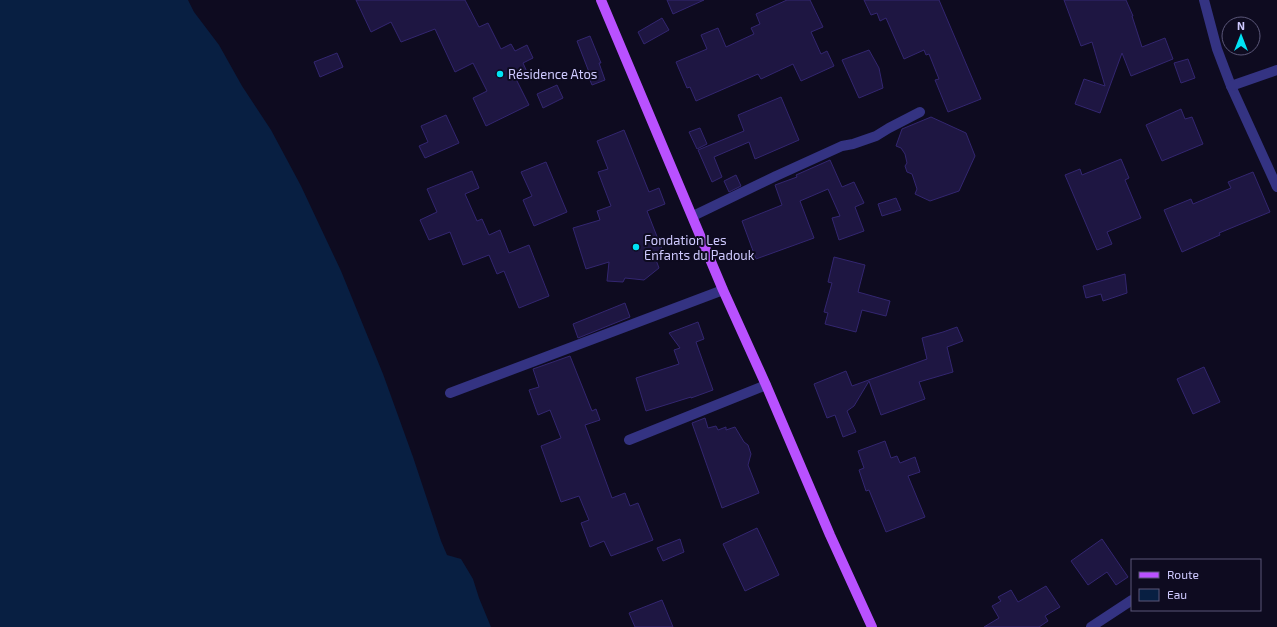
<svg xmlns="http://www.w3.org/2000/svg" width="1277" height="627" viewBox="0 0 1277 627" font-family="'Exo 2',sans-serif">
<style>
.water{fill:#081f42}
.building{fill:#1e1642;stroke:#332670}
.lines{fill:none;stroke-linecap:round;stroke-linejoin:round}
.minor{stroke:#343382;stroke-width:10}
.major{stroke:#b951ff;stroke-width:10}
.poi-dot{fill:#00e3f5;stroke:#0e0b20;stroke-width:1.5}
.labels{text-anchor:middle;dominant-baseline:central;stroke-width:4;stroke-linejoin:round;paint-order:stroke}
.poi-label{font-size:13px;fill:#cfcaff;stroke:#0e0b20;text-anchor:start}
</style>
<rect width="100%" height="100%" fill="#0e0b20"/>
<polygon class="water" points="0,0 188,0 194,12 219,45 242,86 271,130 301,186 341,271 383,374 413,457 441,541 447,555 461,559 473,579 479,598 491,627 0,627"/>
<g class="building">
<polygon points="356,0 465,0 479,27 488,23 501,49 511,44 515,51 527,45 533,58 523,63 527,72 515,77 529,105 486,126 473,98 487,91 473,63 455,72 435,29 401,42 391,22 371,32"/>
<polygon points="667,0 704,0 673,14"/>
<polygon points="787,0 810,0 823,27 811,32 821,54 827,51 834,66 801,81 793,64 761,79 758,74 696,101 690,87 687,88 676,62 707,49 701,35 718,28 726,47 754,34 751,28 760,24 756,14"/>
<polygon points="864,0 939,0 981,99 948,112 935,80 939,79 929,54 926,55 924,50 904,59 886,18 880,21 877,13 871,15"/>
<polygon points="1064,0 1126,0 1133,16 1132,16 1142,47 1165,38 1173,59 1131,76 1122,53 1100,113 1075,104 1084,79 1105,86 1092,42 1081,46"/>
<polygon points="662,18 669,30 644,44 638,32"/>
<polygon points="590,36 601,63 599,63 605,80 592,85 587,73 589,72 577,41"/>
<polygon points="869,50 879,68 883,88 859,98 842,60"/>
<polygon points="337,53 343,67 320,77 314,62"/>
<polygon points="1188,59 1195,78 1181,83 1174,63"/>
<polygon points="557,85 563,98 543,108 537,94"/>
<polygon points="781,97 799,140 755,159 749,142 714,157 722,177 712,182 698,150 744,131 738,115"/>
<polygon points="1181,109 1185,119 1192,117 1203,144 1162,161 1146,125"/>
<polygon points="446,115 459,143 425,158 419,146 428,142 421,126"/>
<polygon points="931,117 966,133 975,156 959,191 930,201 915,194 917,189 912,174 907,172 905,166 907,163 905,154 901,148 896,146 902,129"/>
<polygon points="700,128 707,144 697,149 689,132"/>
<polygon points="624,130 649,192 659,188 665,204 647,211 665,257 656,260 659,268 644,280 625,278 623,282 607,281 609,262 586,269 573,228 600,220 597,211 611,206 598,172 608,169 597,141"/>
<polygon points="1121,159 1129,178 1125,180 1141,218 1107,232 1112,244 1097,250 1065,175 1080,169 1082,175"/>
<polygon points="830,160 842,187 854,182 864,203 855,207 864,231 839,240 832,218 840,216 828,189 800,201 814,238 756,259 742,221 782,205 775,185 797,177 796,175"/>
<polygon points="546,162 567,212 534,226 523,200 532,196 521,172"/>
<polygon points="472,171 479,188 465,194 477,221 482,219 489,235 500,230 509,253 529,245 549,296 519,308 504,271 497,274 489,255 463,265 450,232 429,240 420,220 437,212 427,189"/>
<polygon points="1253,172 1270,212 1219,233 1220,235 1182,252 1164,210 1191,199 1193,204 1231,188 1228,182"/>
<polygon points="736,175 741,186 729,192 724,181"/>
<polygon points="896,198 901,210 882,216 878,204"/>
<polygon points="834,257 865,265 858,292 890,301 886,316 862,310 856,332 825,324 828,313 824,312 832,283 828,282"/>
<polygon points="1125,274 1127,293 1103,301 1101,294 1086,298 1083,286"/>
<polygon points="625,303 630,317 578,338 573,324"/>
<polygon points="698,322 704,339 696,342 713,390 691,398 691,397 646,411 636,378 679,364 674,350 680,348 669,333"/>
<polygon points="957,327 963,341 947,347 953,372 919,382 925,399 881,415 869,381 854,406 847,411 856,432 843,437 835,415 827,418 814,384 846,371 852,386 927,359 922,338 943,332"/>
<polygon points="570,356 592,411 596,409 600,420 585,425 612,498 625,493 630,506 638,503 653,540 611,556 604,541 590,547 581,523 589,520 579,496 561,502 541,446 561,438 550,410 538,415 529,390 539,387 533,369"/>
<polygon points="1204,367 1220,402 1193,414 1177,379"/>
<polygon points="705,418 708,428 716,426 718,430 726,427 726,430 735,427 744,442 748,445 751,454 748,465 759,493 722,508 692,423"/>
<polygon points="885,441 891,458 897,456 900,463 915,457 920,472 908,476 925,517 886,532 869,490 866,491 859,470 864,468 858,451"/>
<polygon points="757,528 779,575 745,591 723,544"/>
<polygon points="680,539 684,552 663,561 657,548"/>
<polygon points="1102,539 1128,577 1116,585 1107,572 1088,585 1071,561"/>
<polygon points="1046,586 1060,607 1045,616 1048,621 1039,627 984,627 999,618 992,606 1001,601 998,597 1011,590 1018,602"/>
<polygon points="662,600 673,627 635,627 629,613"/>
</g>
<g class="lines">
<g class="minor">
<polyline points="1204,0 1217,49 1231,86 1277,187"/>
<polyline points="1231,86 1277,70"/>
<polyline points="693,216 776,176 842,146 853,144 876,136 889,128 920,112"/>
<polyline points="450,393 723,290"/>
<polyline points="629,440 766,385"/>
<polyline points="1091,627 1132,600"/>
</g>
<polyline class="major" points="601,0 723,290 766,385 830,535 872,627"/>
</g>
<g class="poi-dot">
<circle cx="500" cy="74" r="4"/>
<circle cx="636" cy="247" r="4"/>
</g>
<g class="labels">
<g class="poi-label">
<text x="508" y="74">Résidence Atos</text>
<text x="644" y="240">Fondation Les<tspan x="644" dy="15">Enfants du Padouk</tspan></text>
</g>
</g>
<rect x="1131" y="559" width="130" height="52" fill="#0e0b20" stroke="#5b5779"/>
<rect x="1139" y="572" width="20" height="6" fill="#b951ff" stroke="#5b5779"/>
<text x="1167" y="579" font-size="12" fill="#cfcaff">Route</text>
<rect x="1139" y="589" width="20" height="12" fill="#081f42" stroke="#5b5779"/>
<text x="1167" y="599" font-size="12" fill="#cfcaff">Eau</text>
<g transform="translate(1241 36)"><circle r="19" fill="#0e0b20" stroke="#5b5779"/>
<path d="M0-3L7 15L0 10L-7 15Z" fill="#00e3f5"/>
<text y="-6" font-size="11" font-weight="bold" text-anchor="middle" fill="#cfcaff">N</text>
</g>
</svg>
